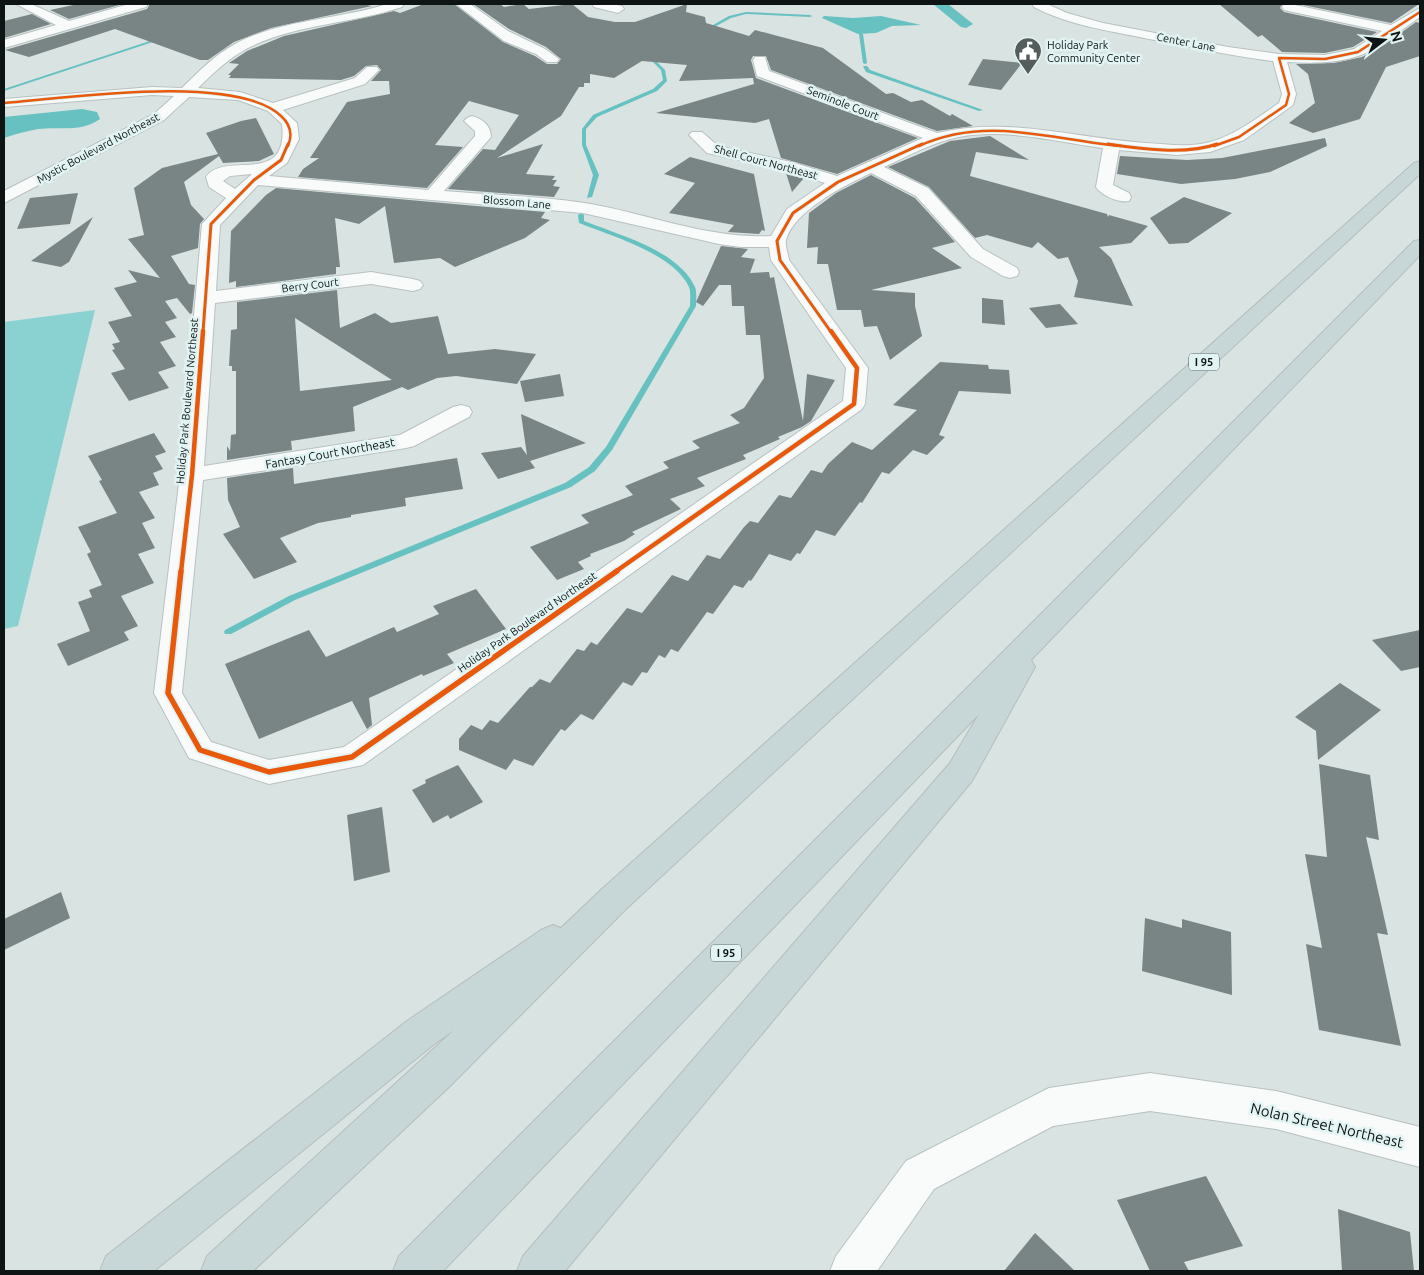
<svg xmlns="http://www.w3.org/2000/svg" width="1424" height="1275" viewBox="0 0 1424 1275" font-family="Ubuntu,sans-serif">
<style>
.forest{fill:#8ad2d1}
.water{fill:#67c1c1}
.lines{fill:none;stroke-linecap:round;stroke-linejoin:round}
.stream{fill:#67c1c1;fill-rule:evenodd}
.canal{fill:#67c1c1;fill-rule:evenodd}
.building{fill:#798584;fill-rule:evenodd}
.minor-casing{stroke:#b9c1c0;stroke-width:2}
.highway-casing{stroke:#b7bdbd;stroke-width:2}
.minor{fill:#f9fbfb;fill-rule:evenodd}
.highway{fill:#c7d6d6;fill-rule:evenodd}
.cycleway-far3-casing{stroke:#e1f4f3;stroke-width:4.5}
.cycleway-far2-casing{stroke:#e1f4f3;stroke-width:5}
.cycleway-far1-casing{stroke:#e1f4f3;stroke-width:7}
.cycleway-casing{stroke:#e1f4f3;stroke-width:9}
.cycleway-far3{stroke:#e8590c;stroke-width:2.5}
.cycleway-far2{stroke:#e8590c;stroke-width:3}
.cycleway-far1{stroke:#e8590c;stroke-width:4.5}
.cycleway{stroke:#e8590c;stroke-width:5.5}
.labels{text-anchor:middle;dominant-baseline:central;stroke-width:5;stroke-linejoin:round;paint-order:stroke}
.far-street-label{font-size:11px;fill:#0e1414;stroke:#e1f4f3}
.far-poi-label{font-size:11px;fill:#0e1414;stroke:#e1f4f3;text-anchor:start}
.shield{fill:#e1f4f3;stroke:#4d5757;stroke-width:1}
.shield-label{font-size:11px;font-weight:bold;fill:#0e1414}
.street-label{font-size:12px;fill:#0e1414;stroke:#e1f4f3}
.near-street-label{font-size:15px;fill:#0e1414;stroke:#e1f4f3}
</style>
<rect width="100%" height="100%" fill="#d8e3e2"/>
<polygon class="forest" points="95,310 18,626 4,629 4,322"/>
<g class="water">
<polygon points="824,16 853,18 881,16 921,25 892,26 876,33 858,34 822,18"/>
<path d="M82 109 97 112 100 119C80 133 61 126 38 129 27 131 15 134 4 138V117Z"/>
</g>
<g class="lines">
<g class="stream">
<polygon points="746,12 810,15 812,16 810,17 746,14 731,18 707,31 704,30 729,16"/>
<polygon points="861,33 863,34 867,63 865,64 863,63 859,34"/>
<polygon points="159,38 162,39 4,91 4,89"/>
<polygon points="660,52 662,53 659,55 657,62 665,70 667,81 657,91 597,117 586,129 586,145 599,175 592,197 587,198 593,175 582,145 582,129 593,115 653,89 663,80 661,70 653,62 655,53"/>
<polygon points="863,66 867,66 870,70 983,110 979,111 866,72"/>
<path d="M581 213 584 215V221C619 235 678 250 695 287 697 292 696 300 696 306L612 450 595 471 571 487 295 600 231 634H225L224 632 225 630 289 596 565 483 589 467 606 447 690 306C690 300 691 292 689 287 673 253 611 236 579 223L578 215Z"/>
</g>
<polygon class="canal" points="933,4 948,4 973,24 966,28 961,27"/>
</g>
<g class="building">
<polygon points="78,4 123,4 69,19 50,10"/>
<polygon points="150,4 362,4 372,6 271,28 234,42 208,60 200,60 115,29 29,57 5,50 147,9"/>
<polygon points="424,4 454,4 503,42 535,56 547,64 557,64 561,59 546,47 509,29 473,4 500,4 504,7 523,4 529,9 572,4 588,17 615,22 635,22 687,4 686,12 705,17 706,23 749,36 755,30 823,48 886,94 893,93 911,102 922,100 950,116 952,114 973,126 937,131 771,70 766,56 753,56 751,60 756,78 918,138 837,174 781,158 769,119 755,123 656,113 754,84 753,78 679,81 687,65 642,61 614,78 590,74 590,83 584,83 584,87 579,87 561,116 497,158 543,144 526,174 555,176 552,180 557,180 553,186 560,187 554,197 448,189 483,149 495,150 519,115 469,101 435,145 463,147 427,188 298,177 303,169 319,158 310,158 347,102 390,94 389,81 371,81 381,70 377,65 366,66 354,76 341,80 229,78 231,75 228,75 239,64 229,63 247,51 284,36 394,11 400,13"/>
<polygon points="1219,4 1282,4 1280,8 1284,12 1377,32 1353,47 1325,53 1282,52 1262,35 1258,37"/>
<polygon points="1298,4 1419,4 1391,23"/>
<polygon points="32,14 51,24 4,38 4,21"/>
<polygon points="1416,22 1420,23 1420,56 1386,67 1360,119 1313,133 1289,123 1315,103 1308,74 1296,64 1334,63 1362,57 1384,45"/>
<polygon points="983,59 1022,63 1001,90 968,85"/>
<polygon points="256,118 274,154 259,161 223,163 219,156 184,182 191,205 204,219 200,224 198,248 171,256 189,284 195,285 192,313 190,314 177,298 165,301 177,318 165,322 176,337 160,342 176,366 158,372 169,388 129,401 111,373 125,369 112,350 115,349 112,344 120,342 108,322 132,316 114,288 137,282 128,270 160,278 128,239 144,235 134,188 162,168 218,154 206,133 241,121"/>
<polygon points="990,136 1029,160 976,152 970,176 1107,214 1108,217 1109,215 1148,226 1131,243 1099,247 1111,258 1133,306 1074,297 1078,281 1068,257 1058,259 1038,242 1032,248 987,235 975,238 929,187 888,167 950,141"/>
<polygon points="1325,138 1327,146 1270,172 1235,179 1181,184 1117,174 1120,156 1187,160 1222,158"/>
<polygon points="690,157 754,174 765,231 762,230 759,234 728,232 734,225 669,213 695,183 664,174"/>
<polygon points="786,173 804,178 792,192"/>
<polygon points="871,175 915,198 955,242 932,248 962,268 871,290 915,293 915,306 922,336 890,360 877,326 864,327 861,310 837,310 828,264 817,264 818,247 807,248 809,213 836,193"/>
<polygon points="276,188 545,212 541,218 550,220 525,238 455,267 440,258 394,263 385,206 359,224 335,218 340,267 336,267 336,274 236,287 236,281 229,283 231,231 266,195"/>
<polygon points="78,193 70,224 17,229 30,198"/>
<polygon points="1184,197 1232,213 1188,243 1169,244 1150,218"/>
<polygon points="93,217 69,262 61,267 31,261"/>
<polygon points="721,246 748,249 741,257 755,259 750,273 769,272 770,278 774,277 803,421 807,374 835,380 811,421 802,427 778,437 780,439 743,455 746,459 697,478 705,486 670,499 681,509 632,532 635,534 624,541 590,554 591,556 578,562 584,569 557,580 530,547 589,523 581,515 633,495 625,486 669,468 663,462 700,448 692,441 740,423 730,415 744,408 764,378 760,335 746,335 744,306 732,306 731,285 719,285 703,306 696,302"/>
<path d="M337 290 340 328 375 313 391 323 438 316 448 354 495 349 536 354 517 384 456 376 437 378 408 390 402 387 353 407 355 431 291 441 292 450 227 460V446L230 451 231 435 236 434V371H232V366H229L231 330 237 329V302ZM295 318 323 336 392 380 300 391Z"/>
<polygon points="982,298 1003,300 1005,325 982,323"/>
<polygon points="1060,304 1078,324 1046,328 1029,308"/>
<polygon points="940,362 988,365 989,369 1009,370 1011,394 959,391 939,435 945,437 927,455 913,450 889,474 882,472 862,503 860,502 835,536 816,530 800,554 797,553 791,561 769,554 751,581 749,580 743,588 734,585 713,614 707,612 678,652 671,649 665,658 659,655 647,673 642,672 632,686 623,682 593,720 581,714 565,731 561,729 533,766 514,759 506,770 459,750 459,739 471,725 482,730 490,720 498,723 530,687 532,687 540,679 550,683 577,649 584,651 591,642 597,645 627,608 642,613 672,575 688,581 707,555 720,559 744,527 750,521 758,523 779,495 791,498 811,470 822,473 828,464 852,442 872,450 917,410 893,405"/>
<polygon points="560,374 564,396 525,402 520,381"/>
<polygon points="521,414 586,443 530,461 535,468 498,479 481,453 521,447 527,455"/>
<polygon points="154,433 166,452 155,456 163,469 153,473 159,485 139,492 155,518 142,523 155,548 138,554 154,583 121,596 138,626 124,632 129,640 68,666 57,644 90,631 78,602 92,597 89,590 102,585 87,554 91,552 78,527 117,513 99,481 102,480 88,456"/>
<polygon points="457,458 463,489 405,498 406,506 351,515 351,517 318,523 280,538 297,562 254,579 223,534 240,527 228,500 227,478 293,468 294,484"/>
<polygon points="476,589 506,629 447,654 454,663 423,676 422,674 369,698 372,725 367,729 352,701 259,739 225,664 309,630 326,657 394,627 397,632 439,614 433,606"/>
<polygon points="1420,630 1420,667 1401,671 1372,640"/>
<polygon points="1340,683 1381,710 1318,760 1316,731 1295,717"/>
<polygon points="1319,764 1370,775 1379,840 1366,837 1388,935 1377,933 1401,1046 1319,1030 1306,944 1322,948 1305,854 1327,857"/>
<polygon points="458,765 483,802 450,819 448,815 433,823 412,790 426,783 425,780"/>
<polygon points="382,807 390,872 354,881 347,815"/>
<polygon points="61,892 70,918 4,950 4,919"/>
<polygon points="1145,918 1182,928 1182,919 1231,932 1232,995 1142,971"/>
<polygon points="1206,1176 1243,1246 1184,1262 1189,1271 1150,1271 1117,1200"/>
<polygon points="1338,1209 1410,1232 1414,1271 1342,1271"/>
<polygon points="1035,1233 1075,1271 1004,1271"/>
</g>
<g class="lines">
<g class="minor-casing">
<g id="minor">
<polygon points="16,4 31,4 69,21 129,4 148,4 146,7 4,48 4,40 56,25"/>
<path d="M387 4H404L402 7C351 24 294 24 246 49 228 59 212 74 198 88L240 92 273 103 355 78 367 67H377L379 70 365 84 283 110 297 123 299 139 287 163 269 176 428 190 475 136V131L464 121 467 118 472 116C483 119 491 126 491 137L444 191C491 195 539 196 585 203 647 213 706 239 771 236L787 209 825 183 781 169 707 153 689 135 692 132H702L718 146 791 162 837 176 923 138 757 76 753 60 755 57H765L769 71 937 133C1006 116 1076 138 1145 143 1166 144 1189 148 1210 142 1236 135 1257 118 1279 103L1282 94 1273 61C1230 56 1187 46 1144 38 1106 30 1068 25 1034 7L1032 4H1047L1067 13 1103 23 1228 47 1279 54 1325 55 1354 49 1382 31 1284 10 1282 7 1284 4H1290L1391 25 1420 8V17C1405 27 1378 49 1361 55 1337 64 1312 63 1287 62L1296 94 1293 105 1244 140 1210 152 1177 155 1119 150 1113 185 1129 193 1131 197 1129 201C1119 203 1102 196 1096 187L1103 148C1057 142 1006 128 959 137 933 142 908 156 884 167L928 188 983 249 1017 268 1019 272 1017 276 1010 278 1003 276 971 257 916 196 871 173C845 185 794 211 786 240 785 246 788 254 789 260L868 368 865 404 862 409 363 765 269 784 189 758 154 693 180 475 202 224 226 198 209 187 206 177C224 150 289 188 282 124L268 111 238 100 189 97 164 120 4 203V191L154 114 174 96 152 95 4 107V99L152 87 182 88C198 72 215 55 235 44 282 19 337 20 387 4ZM252 174 235 189 223 181 230 176ZM258 185 583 213 719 244 741 247H769L771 260 846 368 843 401 344 747 269 760 211 742 182 693 203 480 406 448 414 446 469 417 472 412 469 407 461 405 453 407 400 435 204 466 215 303 371 284 413 291 420 289 423 285 420 281 413 279 371 272 216 291 220 225Z"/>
<polygon points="456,4 470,4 508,31 545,49 559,59 557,62 547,62 536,54 504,41"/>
<polygon points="592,4 612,4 622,6 624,9 618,13 594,7"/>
<polygon points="1150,1073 1276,1091 1420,1127 1420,1167 1276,1129 1150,1111 1053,1126 934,1189 877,1271 830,1271 836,1256 906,1161 1049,1088"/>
</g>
</g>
<g class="highway-casing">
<g id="highway">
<polygon points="1420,161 1420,174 626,909 448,1088 253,1271 201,1271 207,1256 454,1030 433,1045 154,1271 100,1271 106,1256 407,1021 541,930 553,925 561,928 602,889 1414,163"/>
<polygon points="1420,240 1420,255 1031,660 1035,667 972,781 565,1271 517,1271 523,1256 950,763 979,714 443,1271 393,1271 399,1256 1414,241"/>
</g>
</g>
<use href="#minor" class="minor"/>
<use href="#highway" class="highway"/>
<g class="cycleway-far3-casing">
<g id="cycleway-far3">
<path d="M4 103C66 98 236 73 281 116 290 124 293 134 288 146"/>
<path d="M919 146C987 115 1051 140 1121 146"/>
<polyline points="1214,146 1239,137 1286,105 1289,94 1279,58 1325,59 1358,52 1420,12"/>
</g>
</g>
<g class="cycleway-far2-casing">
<g id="cycleway-far2">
<path d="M1108 144C1140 149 1187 155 1217 144"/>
<polyline points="203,332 211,224 254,180 281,160 288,144"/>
<polyline points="831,332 780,260 777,241 793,213 838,182 922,144"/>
</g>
</g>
<g class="cycleway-far1-casing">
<g id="cycleway-far1">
<polyline points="181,572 192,475 203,331"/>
<polyline points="615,572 854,404 857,368 831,331"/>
</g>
</g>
<g class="cycleway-casing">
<polyline id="cycleway" points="181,571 168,693 200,750 269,772 352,757 617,571"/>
</g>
<use href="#cycleway-far3" class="cycleway-far3"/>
<use href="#cycleway-far2" class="cycleway-far2"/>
<use href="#cycleway-far1" class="cycleway-far1"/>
<use href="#cycleway" class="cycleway"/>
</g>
<defs>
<g id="civic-pin" transform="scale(1.4375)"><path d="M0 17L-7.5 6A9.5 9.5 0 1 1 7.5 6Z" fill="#555c5c" stroke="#e1f4f3"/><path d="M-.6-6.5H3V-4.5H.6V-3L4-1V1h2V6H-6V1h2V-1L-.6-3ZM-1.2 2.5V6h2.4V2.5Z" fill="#fff"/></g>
</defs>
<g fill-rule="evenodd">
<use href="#civic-pin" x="1028" y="51"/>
</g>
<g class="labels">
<g class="far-street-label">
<text transform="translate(1186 42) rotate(11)">Center Lane</text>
<text transform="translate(843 103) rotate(21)">Seminole Court</text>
<text transform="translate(98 148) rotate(-28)">Mystic Boulevard Northeast</text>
<text transform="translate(766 162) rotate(15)">Shell Court Northeast</text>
<text transform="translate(517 202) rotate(5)">Blossom Lane</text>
<text transform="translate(310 285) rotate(-7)">Berry Court</text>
<text transform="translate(187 401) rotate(-85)">Holiday Park Boulevard Northeast</text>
<text transform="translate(527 622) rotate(-35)">Holiday Park Boulevard Northeast</text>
</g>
<g class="far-poi-label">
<text x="1047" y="45">Holiday Park<tspan x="1047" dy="13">Community Center</tspan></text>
</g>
<g class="shield">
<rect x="1189" y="353.5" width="30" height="17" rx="4"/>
<rect x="711" y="944.5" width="30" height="17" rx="4"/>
</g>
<g class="shield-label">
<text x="1204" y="362">I 95</text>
<text x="726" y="953">I 95</text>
</g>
<g class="street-label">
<text transform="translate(330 453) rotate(-10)">Fantasy Court Northeast</text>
</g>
<g class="near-street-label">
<text transform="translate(1327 1125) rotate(13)">Nolan Street Northeast</text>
</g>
</g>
<rect width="1424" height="1275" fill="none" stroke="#0e1414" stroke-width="10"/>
<g transform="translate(1384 40) rotate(74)" stroke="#e1f4f3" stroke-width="4" paint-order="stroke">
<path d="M0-4L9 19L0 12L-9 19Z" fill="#0e1414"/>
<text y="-8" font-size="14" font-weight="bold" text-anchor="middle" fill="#0e1414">N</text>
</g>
</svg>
